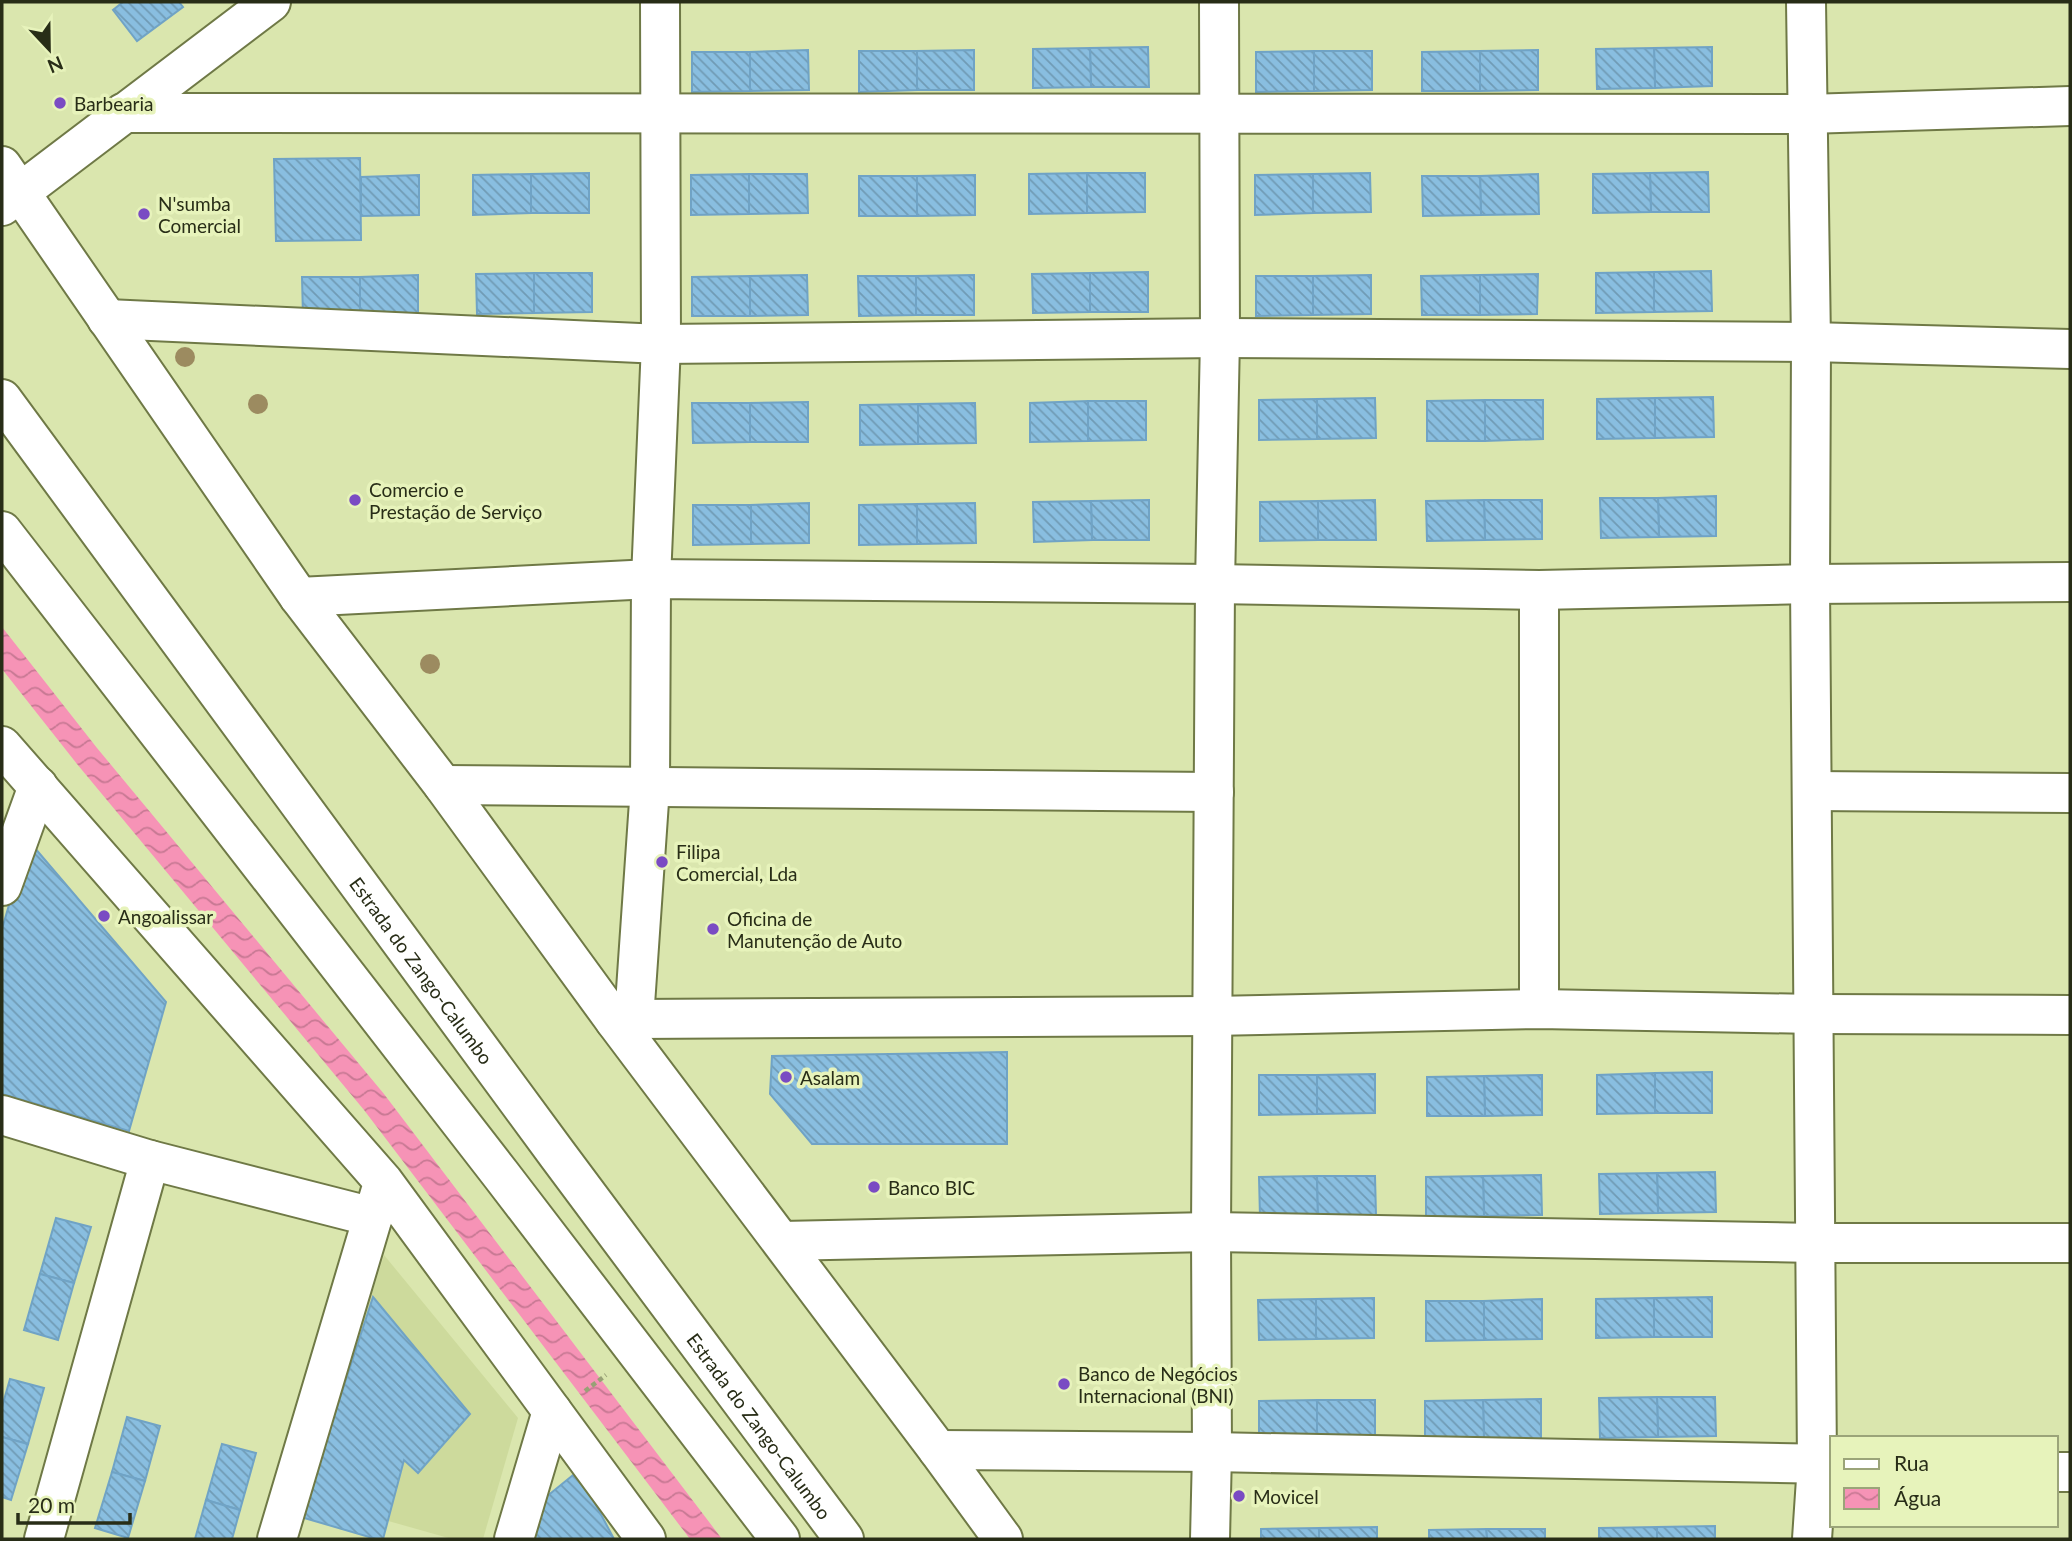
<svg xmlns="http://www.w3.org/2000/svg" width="2072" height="1541" viewBox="0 0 2072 1541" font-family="Lato,sans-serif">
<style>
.built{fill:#cdda9c}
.water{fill:url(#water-waves)}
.building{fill:url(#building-back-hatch);stroke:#70a3c5;stroke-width:2}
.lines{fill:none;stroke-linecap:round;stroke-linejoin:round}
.minor-casing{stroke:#6f7946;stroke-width:42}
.major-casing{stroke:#6f7946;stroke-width:42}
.path{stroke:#98a176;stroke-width:4.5;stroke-dasharray:5 3.5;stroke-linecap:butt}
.minor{stroke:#fff;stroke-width:38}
.major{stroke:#fff;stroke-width:38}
.tree{fill:#9c8b60}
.poi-dot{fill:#7a4bc3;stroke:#e7f3bb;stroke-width:2.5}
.labels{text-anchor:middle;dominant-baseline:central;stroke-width:7;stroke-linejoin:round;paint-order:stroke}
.poi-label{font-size:19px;fill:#282d17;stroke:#e7f3bb;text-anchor:start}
.street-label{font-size:19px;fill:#282d17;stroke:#e7f3bb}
</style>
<defs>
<pattern id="water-waves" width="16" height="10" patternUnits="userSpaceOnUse" patternTransform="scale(1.75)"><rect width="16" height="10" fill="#f693b6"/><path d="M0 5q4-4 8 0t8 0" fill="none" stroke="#c77893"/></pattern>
<pattern id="building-back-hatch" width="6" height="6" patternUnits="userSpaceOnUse" patternTransform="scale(1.75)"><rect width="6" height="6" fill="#89bee0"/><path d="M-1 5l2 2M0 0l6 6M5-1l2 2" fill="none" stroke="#709bb5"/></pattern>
</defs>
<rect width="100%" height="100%" fill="#dae6ae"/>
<polygon class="built" points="384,1255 518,1418 483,1539 452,1539 307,1498"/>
<polygon class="water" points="2,627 97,748 384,1094 722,1539 690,1539 364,1110 77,764 2,669"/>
<g class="building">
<polygon points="123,2 179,2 183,7 137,41 113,10"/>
<polygon points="1148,47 1149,87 1091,87 1090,48"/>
<polygon points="1712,47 1712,86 1655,88 1654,48"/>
<polygon points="1090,48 1091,87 1033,88 1033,49"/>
<polygon points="1654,48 1655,88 1597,89 1596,49"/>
<polygon points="808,50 809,90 750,91 750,52"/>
<polygon points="974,50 974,90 917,90 917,51"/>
<polygon points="1538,50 1538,90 1480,91 1480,51"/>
<polygon points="859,51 917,51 917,90 859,92"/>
<polygon points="1314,51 1314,91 1256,92 1256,52"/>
<polygon points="1314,51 1372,51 1372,90 1314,91"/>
<polygon points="1480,51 1480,91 1422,91 1422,52"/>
<polygon points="692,52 750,52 750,91 692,92"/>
<polygon points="360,158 361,240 276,241 274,159"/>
<polygon points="1708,172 1709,212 1651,212 1650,173"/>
<polygon points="589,173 589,213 531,213 531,174"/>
<polygon points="1087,173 1145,173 1145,212 1087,213"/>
<polygon points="1087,173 1087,213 1029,214 1029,174"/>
<polygon points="1370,173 1371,212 1313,213 1313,174"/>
<polygon points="1650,173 1651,212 1593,213 1593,174"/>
<polygon points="531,174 531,213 473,215 473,175"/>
<polygon points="749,174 807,174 808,213 749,214"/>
<polygon points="749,174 749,214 691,215 691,175"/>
<polygon points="1313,174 1313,213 1255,215 1255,175"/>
<polygon points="1538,174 1539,214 1481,215 1480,176"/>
<polygon points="419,175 419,215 361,216 361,177"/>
<polygon points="975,175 975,215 917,216 917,176"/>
<rect x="859" y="176" width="58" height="40"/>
<polygon points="1422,176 1480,176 1481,215 1423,216"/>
<polygon points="1711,271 1712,311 1654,312 1654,272"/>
<polygon points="1148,272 1148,312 1090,312 1090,273"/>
<polygon points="1654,272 1654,312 1596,313 1596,273"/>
<polygon points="534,273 592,273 592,312 534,313"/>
<polygon points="534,273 534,313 477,314 476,274"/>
<polygon points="1090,273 1090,312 1033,313 1032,274"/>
<polygon points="1538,274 1537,314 1480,315 1480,275"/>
<polygon points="418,275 418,315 360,316 360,277"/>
<polygon points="807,275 808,315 750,316 750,276"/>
<polygon points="974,275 974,315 916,315 916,276"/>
<polygon points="1371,275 1371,314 1313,315 1313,276"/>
<polygon points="1480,275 1480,315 1422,315 1421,276"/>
<polygon points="750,276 750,316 692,316 692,277"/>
<polygon points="858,276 916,276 916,315 859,316"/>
<polygon points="1256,276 1313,276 1313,315 1256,316"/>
<polygon points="302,277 360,277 360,316 303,317"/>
<polygon points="1713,397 1714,437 1655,438 1655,398"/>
<polygon points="1375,398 1376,438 1317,439 1317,399"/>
<polygon points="1655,398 1655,438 1597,439 1597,399"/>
<polygon points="1317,399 1317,439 1259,440 1259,400"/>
<polygon points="1485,400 1543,400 1543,439 1485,441"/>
<polygon points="1485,400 1485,441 1427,441 1427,401"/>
<polygon points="1088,401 1146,401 1146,440 1088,441"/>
<polygon points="1088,401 1088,441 1030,442 1030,403"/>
<polygon points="808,402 808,442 750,442 750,403"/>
<polygon points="692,403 750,403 750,442 693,443"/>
<polygon points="975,403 976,443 918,444 918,404"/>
<polygon points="918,404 918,444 860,445 860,405"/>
<polygon points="1716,496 1716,536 1659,537 1658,498"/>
<polygon points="1600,498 1658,498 1659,537 1601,538"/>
<polygon points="1149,500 1149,540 1092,540 1091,501"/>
<polygon points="1375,500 1376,540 1318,540 1318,501"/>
<polygon points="1484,500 1542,500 1542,539 1485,540"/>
<polygon points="1484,500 1485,540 1427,541 1426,501"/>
<polygon points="1091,501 1092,540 1034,542 1033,502"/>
<polygon points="1318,501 1318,540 1260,541 1260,502"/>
<polygon points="809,503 809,543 751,544 751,505"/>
<polygon points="975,503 976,543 917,544 917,504"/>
<polygon points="917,504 917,544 859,545 859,505"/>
<polygon points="693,505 751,505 751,544 693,545"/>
<polygon points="28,840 166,1002 129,1131 2,1094 2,929"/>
<polygon points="1007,1052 1007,1144 812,1144 770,1094 772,1056"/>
<polygon points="1712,1072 1712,1113 1655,1113 1655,1073"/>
<polygon points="1655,1073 1655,1113 1597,1114 1597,1075"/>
<polygon points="1375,1074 1375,1113 1317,1114 1317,1075"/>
<polygon points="1259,1075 1317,1075 1317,1114 1259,1115"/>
<polygon points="1542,1075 1542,1115 1485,1116 1484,1076"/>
<polygon points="1484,1076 1485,1116 1427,1116 1427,1077"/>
<polygon points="1715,1172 1716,1212 1658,1213 1657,1173"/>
<polygon points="1657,1173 1658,1213 1600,1214 1599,1174"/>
<polygon points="1541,1175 1542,1215 1484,1216 1483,1176"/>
<polygon points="1317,1176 1318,1216 1260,1217 1259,1177"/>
<polygon points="1317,1176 1375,1176 1376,1215 1318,1216"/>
<polygon points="1483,1176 1484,1216 1426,1216 1426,1177"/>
<polygon points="56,1218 91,1227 74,1283 40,1274"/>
<polygon points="40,1274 74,1283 58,1340 24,1330"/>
<polygon points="373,1297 470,1414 418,1473 404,1460 383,1539 376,1539 301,1517"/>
<polygon points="1712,1297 1712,1337 1654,1337 1654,1298"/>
<polygon points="1374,1298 1374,1338 1316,1339 1316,1299"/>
<polygon points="1654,1298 1654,1337 1596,1338 1596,1299"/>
<polygon points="1316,1299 1316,1339 1259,1340 1258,1300"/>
<polygon points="1542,1299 1542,1339 1484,1340 1484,1301"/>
<polygon points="1426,1301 1484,1301 1484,1340 1426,1341"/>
<polygon points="10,1379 44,1388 28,1444 2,1437 2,1407"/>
<polygon points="1657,1397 1715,1397 1716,1436 1658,1437"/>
<polygon points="1657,1397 1658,1437 1600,1438 1599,1398"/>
<polygon points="1541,1399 1541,1439 1484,1440 1483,1400"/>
<polygon points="1317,1400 1317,1441 1259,1441 1259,1401"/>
<polygon points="1317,1400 1375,1400 1375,1439 1317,1441"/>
<polygon points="1483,1400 1484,1440 1425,1441 1425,1401"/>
<polygon points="127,1417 160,1426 145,1481 112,1472"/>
<polygon points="2,1437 28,1444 11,1500 2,1497"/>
<polygon points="222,1444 256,1453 240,1510 206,1500"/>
<polygon points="578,1471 614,1539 533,1539 546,1497"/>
<polygon points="112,1472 145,1481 128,1538 95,1528"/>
<polygon points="206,1500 240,1510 232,1539 195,1539"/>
<polygon points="1715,1526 1715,1539 1657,1539 1657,1527"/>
<polygon points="1377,1527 1377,1539 1319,1539 1319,1528"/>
<polygon points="1657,1527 1657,1539 1599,1539 1599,1528"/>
<polygon points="1319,1528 1319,1539 1261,1539 1261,1529"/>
<polygon points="1486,1529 1545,1529 1545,1539 1487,1539"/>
<polygon points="1486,1529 1487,1539 1429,1539 1429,1530"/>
</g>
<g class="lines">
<g class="minor-casing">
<g id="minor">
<polyline points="1806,2 1811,342 1810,584 1817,1464 1812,1539"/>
<polyline points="123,113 1807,114 2070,106"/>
<polyline points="2,166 299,597 443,785 615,1021 938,1450 1003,1539"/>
<polyline points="2,206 271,2"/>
<polyline points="107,319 661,344 1220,338 1811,342 2070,349"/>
<polyline points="1539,590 1539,1009"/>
<polyline points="299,597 651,579 1215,584 1539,590 1810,584 2070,582"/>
<polyline points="2,746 383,1181 646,1539"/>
<polyline points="443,785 1214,792"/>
<polyline points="1812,791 2070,793"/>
<polyline points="2,886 38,786"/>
<polyline points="634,1019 650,787 651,579 661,344 660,2"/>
<polyline points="615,1021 634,1019 1213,1016 1539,1009 1814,1014 2070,1015"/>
<polyline points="2,1115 150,1160 373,1217"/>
<polyline points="782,1241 1211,1232 1815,1243 2070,1243"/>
<polyline points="938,1450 1212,1452 1832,1464"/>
<polyline points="2056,1472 2070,1472"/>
<polyline points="44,1539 150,1160"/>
<polyline points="277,1539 380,1193"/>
<polyline points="514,1539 552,1411"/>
<polyline points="1210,1539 1212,1452 1211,1232 1215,584 1220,338 1219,2"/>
</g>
</g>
<g class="major-casing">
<g id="major">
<path id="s1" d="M2 399 557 1154 844 1539"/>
<polyline points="2,531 502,1176 780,1539"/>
</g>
</g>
<polyline class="path" points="585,1391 606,1375"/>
<use href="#minor" class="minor"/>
<use href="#major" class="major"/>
</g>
<g class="tree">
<circle cx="185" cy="357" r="10"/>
<circle cx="258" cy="404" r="10"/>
<circle cx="430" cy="664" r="10"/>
</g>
<g class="poi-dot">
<circle cx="60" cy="103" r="7"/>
<circle cx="144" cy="214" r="7"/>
<circle cx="355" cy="500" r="7"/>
<circle cx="662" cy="862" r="7"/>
<circle cx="104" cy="916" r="7"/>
<circle cx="713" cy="929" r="7"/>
<circle cx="786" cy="1077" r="7"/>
<circle cx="874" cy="1187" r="7"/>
<circle cx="1064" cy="1384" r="7"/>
<circle cx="1239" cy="1496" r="7"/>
</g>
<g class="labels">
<g class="poi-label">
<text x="74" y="103">Barbearia</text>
<text x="158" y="203">N'sumba<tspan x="158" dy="22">Comercial</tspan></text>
<text x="369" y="489">Comercio e<tspan x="369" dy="22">Prestação de Serviço</tspan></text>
<text x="676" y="851">Filipa<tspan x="676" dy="22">Comercial, Lda</tspan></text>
<text x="118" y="916">Angoalissar</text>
<text x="727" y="918">Oficina de<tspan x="727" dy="22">Manutenção de Auto</tspan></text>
<text x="800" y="1077">Asalam</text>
<text x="888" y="1187">Banco BIC</text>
<text x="1078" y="1373">Banco de Negócios<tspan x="1078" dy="22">Internacional (BNI)</tspan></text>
<text x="1253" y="1496">Movicel</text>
</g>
<g class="street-label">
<text stroke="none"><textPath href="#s1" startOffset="709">Estrada do Zango-Calumbo</textPath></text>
<text stroke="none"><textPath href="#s1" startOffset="1276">Estrada do Zango-Calumbo</textPath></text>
</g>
</g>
<rect width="2072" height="1541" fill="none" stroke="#282d17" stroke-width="7"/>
<rect x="1830" y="1436" width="228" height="91" fill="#e7f3bb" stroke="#9ba479" stroke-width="2"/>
<rect x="1844" y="1459" width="35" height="10" fill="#ffffff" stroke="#9ba479" stroke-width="2"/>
<text x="1894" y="1471" font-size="21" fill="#282d17">Rua</text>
<rect x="1844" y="1488" width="35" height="21" fill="url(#water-waves)" stroke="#9ba479" stroke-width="2"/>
<text x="1894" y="1506" font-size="21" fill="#282d17">Água</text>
<g transform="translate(49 49) rotate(158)" stroke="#e7f3bb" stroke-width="5" paint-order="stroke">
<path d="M0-5L12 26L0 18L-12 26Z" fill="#282d17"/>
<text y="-10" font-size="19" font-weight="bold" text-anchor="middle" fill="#282d17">N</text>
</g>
<path d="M18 1513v10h112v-10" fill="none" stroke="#282d17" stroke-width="3.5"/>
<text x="28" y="1513" font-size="21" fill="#282d17" stroke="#e7f3bb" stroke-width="5" paint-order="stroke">20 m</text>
</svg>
